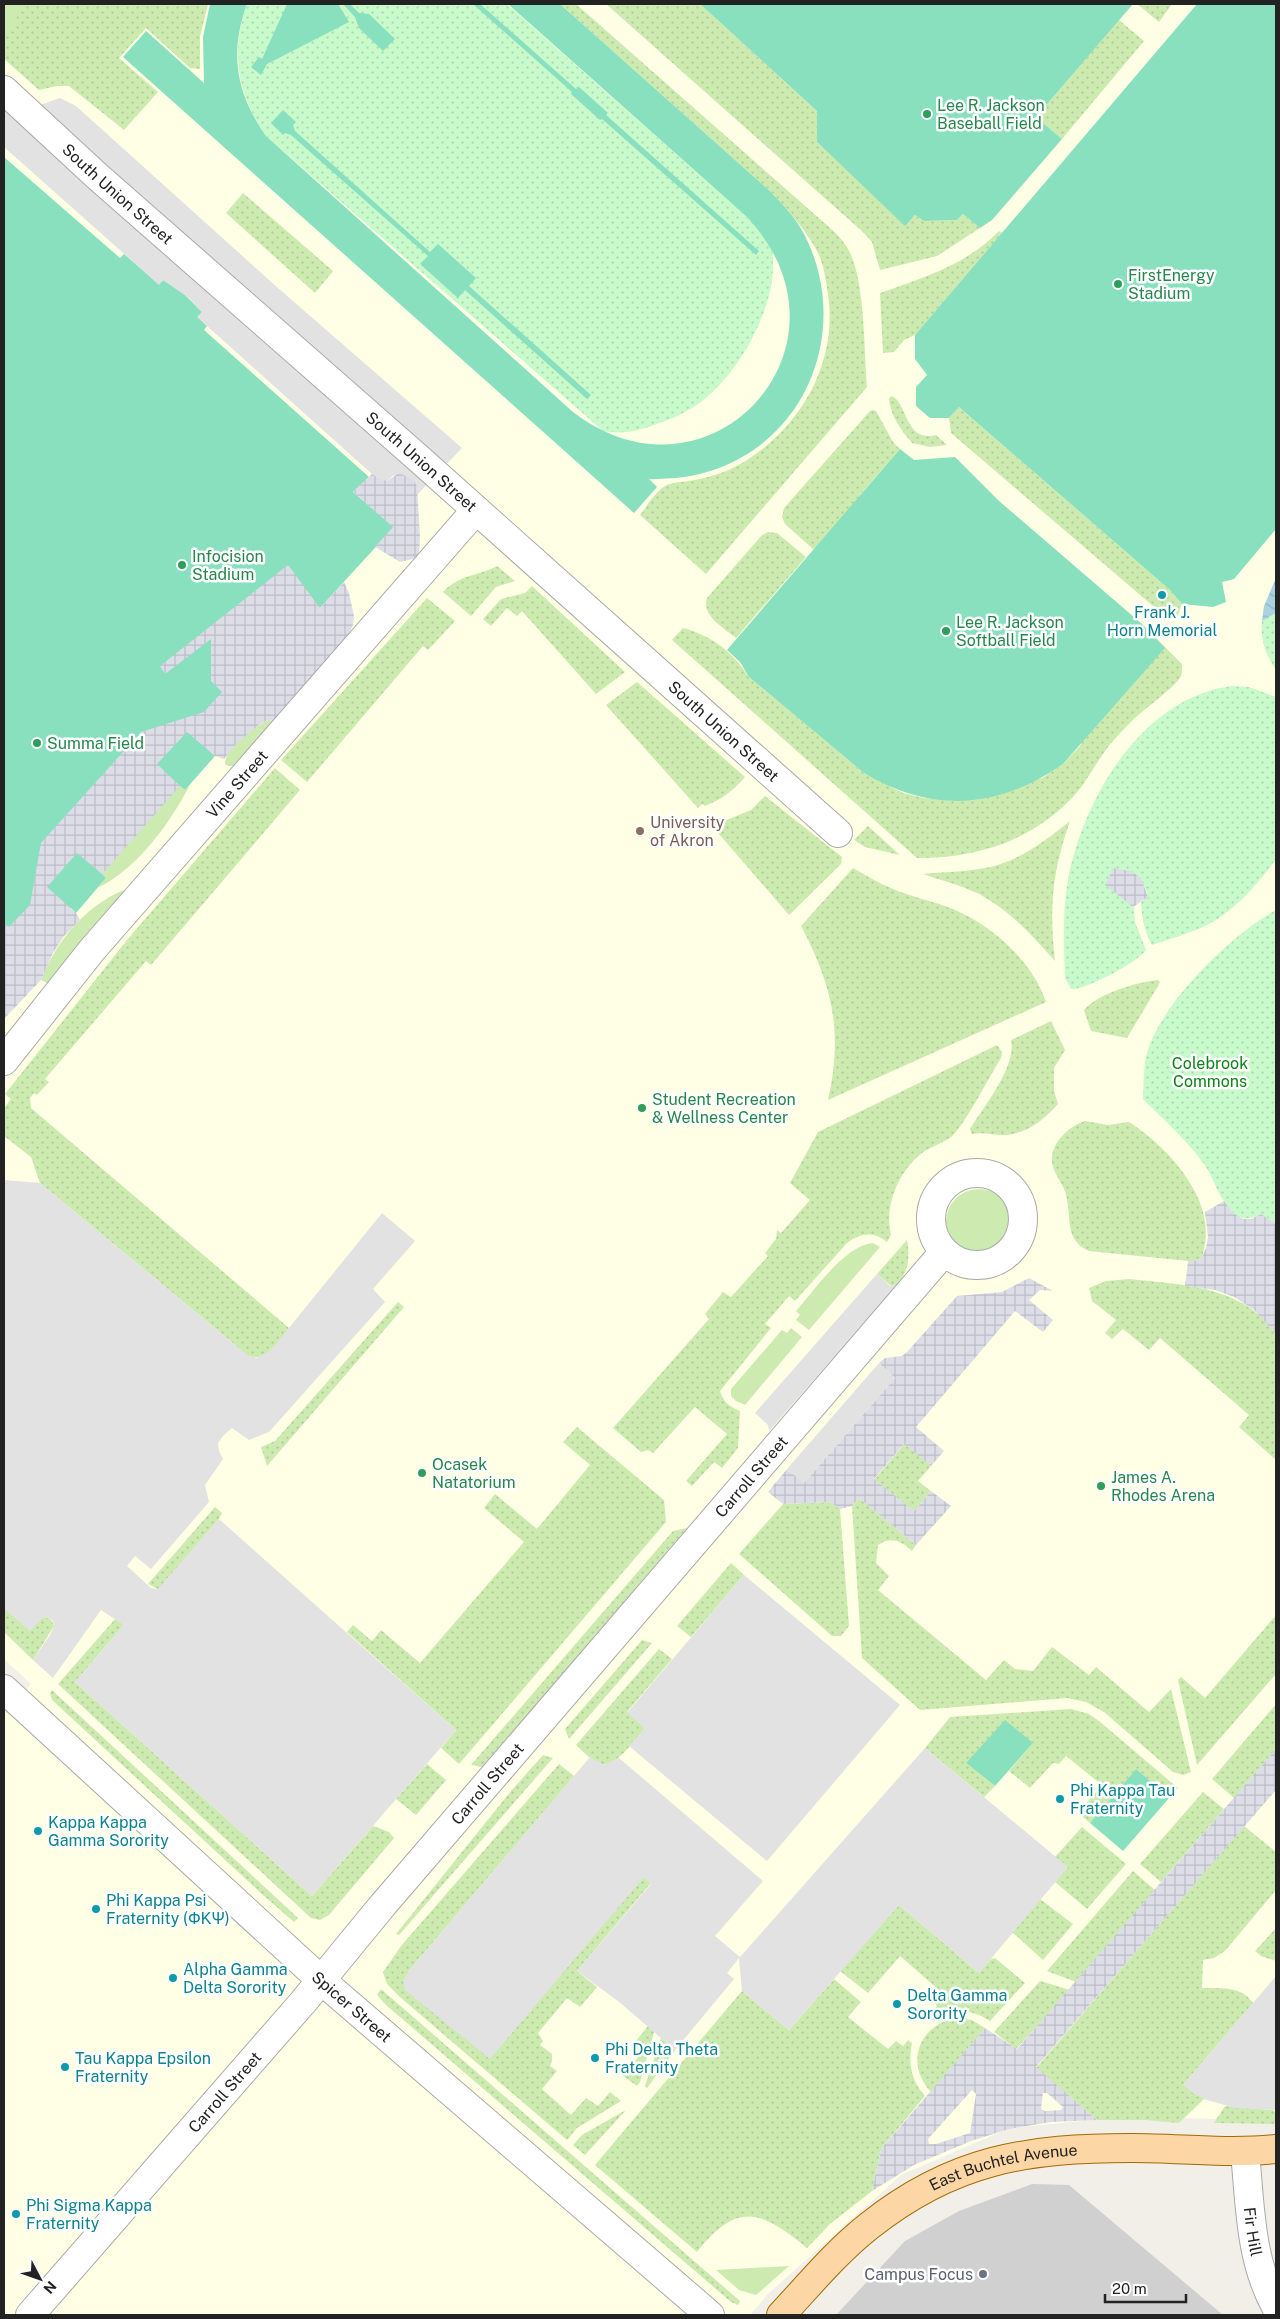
<svg xmlns="http://www.w3.org/2000/svg" width="1280" height="2319" viewBox="0 0 1280 2319" font-family="'Public Sans',sans-serif">
<style>
.education{fill:#ffffe5}
.religious{fill:#d0d0d0}
.grass{fill:url(#grass-dots)}
.park{fill:url(#park-dots)}
.garden{fill:#cdebb0}
.pitch{fill:#88e0be}
.parking{fill:#e2e2e2}
.plaza{fill:url(#plaza-grid);fill-rule:evenodd}
.water{fill:url(#water-waves)}
.lines{fill:none;stroke-linecap:round;stroke-linejoin:round}
.minor-casing{stroke:#a9a9a9;stroke-width:30}
.major-casing{stroke:#a06b00;stroke-width:30}
.minor{stroke:#fff;stroke-width:28}
.major{stroke:#fcd6a4;stroke-width:28}
.leisure-dot{fill:#2e9e5b;stroke:#fff;stroke-width:2}
.culture-dot{fill:#0f9aa8;stroke:#fff;stroke-width:2}
.education-dot{fill:#8d6e63;stroke:#fff;stroke-width:2}
.worship-dot{fill:#6b7280;stroke:#fff;stroke-width:2}
.labels{text-anchor:middle;dominant-baseline:central;stroke-width:5;stroke-linejoin:round;paint-order:stroke}
.leisure-label{font-size:16px;fill:#27864d;stroke:#fff;text-anchor:start}
.street-label{font-size:16px;fill:#222;stroke:#fff}
.culture-label{font-size:16px;fill:#0d838f;stroke:#fff;text-anchor:start}
.education-label{font-size:16px;fill:#785e54;stroke:#fff;text-anchor:start}
.park-label{font-size:16px;fill:#0c8416;stroke:#fff}
.worship-label{font-size:16px;fill:#5b616d;stroke:#fff;text-anchor:end}
</style>
<defs>
<pattern id="grass-dots" width="8" height="8" patternUnits="userSpaceOnUse" patternTransform="scale(1.25)"><rect width="8" height="8" fill="#cdebb0"/><path d="M2 2h.1M6 6h.1" fill="none" stroke="#b0c997" stroke-width="1.8" stroke-linecap="round"/></pattern>
<pattern id="park-dots" width="8" height="8" patternUnits="userSpaceOnUse" patternTransform="scale(1.25)"><rect width="8" height="8" fill="#c8facc"/><path d="M2 2h.1M6 6h.1" fill="none" stroke="#acd6af" stroke-width="1.8" stroke-linecap="round"/></pattern>
<pattern id="plaza-grid" width="8" height="8" patternUnits="userSpaceOnUse" patternTransform="scale(1.25)"><rect width="8" height="8" fill="#dddde8"/><path d="M0 4h8M4 0v8" fill="none" stroke="#bdbdc7"/></pattern>
<pattern id="water-waves" width="16" height="10" patternUnits="userSpaceOnUse" patternTransform="scale(1.25)"><rect width="16" height="10" fill="#aad3df"/><path d="M0 5q4-4 8 0t8 0" fill="none" stroke="#92b5bf"/></pattern>
</defs>
<rect width="100%" height="100%" fill="#f2efe9"/>
<polygon class="education" points="4,4 1276,4 1276,2120 1122,2117 1010,2128 901,2175 769,2293 750,2315 4,2315 4,1715 31,1684 4,1659"/>
<polygon class="religious" points="1032,2184 1069,2185 1223,2315 836,2315 905,2241 959,2211"/>
<g class="grass">
<polygon points="4,4 208,4 200,37 200,69 190,68 146,28 119,58 158,92 124,130 69,86 57,86 39,90 4,59"/>
<path d="M560 4H576L812 212C825 224 841 235 849 251 865 280 864 351 867 387L706 574 640 515C647 506 655 492 665 486 671 482 686 482 694 480 712 477 732 470 747 460 805 423 840 356 827 288 825 275 823 262 817 251 805 229 787 209 770 191Z"/>
<polygon points="606,4 700,4 817,111 817,142 905,225 915,215 924,221 957,220 963,214 980,228 937,256 880,270 872,242 863,232"/>
<polygon points="1137,4 1172,4 1159,22"/>
<polygon points="1119,20 1144,41 1062,139 1036,117"/>
<polygon points="243,193 333,271 315,293 226,213"/>
<path d="M999 231 1002 233 915 335 904 340 894 352 883 353 880 293C923 278 966 265 999 231Z"/>
<path d="M891 396C908 401 904 443 936 435L947 445 930 447 912 443C901 430 891 417 889 399Z"/>
<polygon points="959,407 1170,590 1182,604 1177,618 1153,606 951,433 949,418"/>
<polygon points="873,410 876,411 893,442 900,449 860,495 897,525 813,549 785,524 782,517 784,508 870,411"/>
<path d="M768 532 777 533 806 557 736 638C724 628 701 616 707 598L762 535Z"/>
<path d="M497 566 515 581 496 587 471 616 443 592C458 575 478 576 497 566Z"/>
<polygon points="532,586 625,672 596,694 522,611 517,616 507,608 491,626 483,619 501,599 525,593"/>
<polygon points="427,598 455,621 428,650 423,646 307,782 281,760"/>
<path d="M1142 624 1182 664C1182 668 1182 672 1181 676 1177 686 1141 711 1131 722 1121 732 1111 742 1103 754 1093 768 1085 784 1073 797 1030 842 976 858 917 858L672 640 683 628C712 636 732 651 749 677L864 773 903 793 924 798 953 801 1042 778 1063 764 1080 746Z"/>
<path d="M637 682 745 777C733 791 722 799 705 806L702 804 698 808 606 705Z"/>
<path d="M275 768 300 790 151 965 146 961 45 1079 49 1082 37 1095 34 1093 30 1098 31 1108 289 1328C280 1339 267 1363 249 1356 244 1354 238 1348 234 1344L40 1183 31 1157 4 1136V1108L11 1099 5 1094 127 940Z"/>
<polygon points="765,796 842,857 841,864 789,915 712,826 751,810"/>
<path d="M1070 821C1052 872 1049 907 1055 961 1032 935 1008 909 977 893 960 885 940 880 923 874 943 872 965 872 985 868 1018 862 1045 841 1070 821Z"/>
<polygon points="868,826 900,855 865,847 854,840"/>
<path d="M853 868C866 875 878 883 891 888 911 897 933 901 953 909 992 925 1033 962 1046 1002L828 1100C843 1033 833 986 801 926Z"/>
<path d="M1158 980 1160 982 1158 986 1127 1038 1091 1031 1084 1010C1097 994 1137 982 1158 980Z"/>
<path d="M1051 1021 1065 1050 1054 1068V1091L1058 1104C1043 1121 1024 1136 1000 1135 990 1134 982 1132 972 1134L970 1129C984 1106 1017 1066 1011 1040Z"/>
<path d="M997 1045 1002 1052 1001 1058C986 1082 972 1112 955 1133 948 1142 931 1146 922 1153 898 1172 884 1206 891 1235L887 1242C873 1231 861 1233 847 1243L795 1301 789 1296 765 1324 771 1328 720 1391C723 1402 730 1407 740 1411L738 1448 722 1468 714 1462 692 1486 686 1481 727 1434 695 1407 653 1453 648 1450 641 1452 613 1428 709 1319 705 1314 723 1292 731 1297 768 1256 765 1253 776 1239 777 1230 781 1233 810 1200 790 1183 818 1132Z"/>
<path d="M1085 1121 1108 1125 1129 1122C1171 1149 1221 1205 1202 1257L1197 1261H1188L1089 1251C1064 1240 1072 1219 1066 1195 1064 1185 1056 1177 1053 1167 1047 1146 1067 1127 1085 1121Z"/>
<path d="M907 1240C910 1256 909 1271 897 1285L891 1286 877 1274Z"/>
<path d="M1129 1279C1183 1285 1242 1285 1276 1334V1460L1239 1427 1249 1415 1160 1338 1149 1350 1123 1329 1112 1339 1105 1333 1116 1320 1092 1301 1089 1288 1106 1281Z"/>
<polygon points="398,1302 404,1307 267,1466 261,1447 275,1441"/>
<polygon points="577,1427 664,1500 666,1522 459,1764 441,1748 456,1730 347,1632 353,1625 372,1641 381,1630 420,1663 524,1542 484,1508 495,1494 537,1529 590,1465 563,1442"/>
<polygon points="905,1443 931,1466 918,1481 931,1491 914,1511 874,1480"/>
<path d="M859 1498 916 1545 912 1551C901 1541 892 1536 878 1545L876 1563 889 1576 878 1590 986 1680 1004 1660 1015 1669 1033 1671 1052 1647 1089 1675 1096 1667 1149 1712 1171 1689 1191 1772 1183 1775 1173 1772 1104 1712 1086 1702 1067 1698 920 1710 862 1658 852 1506Z"/>
<polygon points="830,1502 840,1509 849,1626 841,1636 832,1636 739,1554 783,1504"/>
<polygon points="215,1507 222,1513 219,1519 163,1584 158,1589 148,1584"/>
<polygon points="687,1528 482,1767 471,1765 673,1531"/>
<polygon points="731,1563 744,1575 691,1637 677,1626"/>
<path d="M4 1608 30 1630 43 1617C49 1617 52 1620 54 1626L33 1660 4 1632Z"/>
<polygon points="1276,1615 1276,1674 1197,1765 1178,1680 1181,1677 1205,1698"/>
<polygon points="116,1618 124,1625 75,1682 312,1896 373,1826 389,1832 394,1838 329,1915 320,1920 311,1918 58,1684"/>
<polygon points="642,1640 652,1643 569,1739 565,1729"/>
<path d="M659 1649 672 1659 627 1712 645 1728C636 1738 615 1769 601 1764 592 1762 583 1751 576 1745Z"/>
<polygon points="52,1690 298,1918 294,1922 263,1895 52,1700 50,1693"/>
<polygon points="1276,1704 1276,1749 1234,1798 1212,1779"/>
<polygon points="1071,1709 1089,1714 1099,1721 1178,1788 1170,1797 1136,1769 1090,1823 1078,1813 1102,1785 1066,1756 1059,1764 1053,1763 1030,1788 1009,1771 1033,1743 966,1763 995,1786 984,1797 925,1748 950,1717"/>
<polygon points="543,1755 553,1758 399,1935 396,1934 511,1791"/>
<polygon points="427,1764 446,1780 416,1815 396,1799"/>
<polygon points="559,1764 574,1776 408,1972 644,1877 651,1883 577,1971 597,1987 580,2007 567,1998 538,2033 543,2041 540,2045 552,2054 552,2061 550,2066 557,2071 542,2089 571,2115 586,2098 598,2106 610,2092 621,2101 577,2128 567,2140 401,1998 387,1984 383,1972 401,1946"/>
<polygon points="1203,1792 1224,1809 1161,1882 1140,1864"/>
<path d="M1244 1826 1276 1852V1890L1225 1951 1214 1958 1203 1960 1202 1988C1221 1988 1242 1986 1253 2003L1184 2084 1204 2099 1179 2123 1145 2120H1097L1036 2068Z"/>
<polygon points="1082,1827 1126,1864 1087,1909 1055,1882 1068,1867 1055,1857"/>
<polygon points="1133,1871 1155,1890 1076,1982 1047,1971"/>
<polygon points="1040,1899 1073,1924 1043,1960 1012,1932"/>
<path d="M899 1905 979 1973 991 1959 995 1958 1025 1983 990 2021C970 2008 950 2008 930 2022L926 2019 937 2006 930 1999 939 1990 900 1956 868 1993 840 1971Z"/>
<polygon points="1276,1928 1276,1961 1261,1956 1255,1951"/>
<path d="M834 1979 861 2002 848 2017 888 2049 896 2041 903 2046 908 2040 912 2043C908 2064 911 2080 925 2096L881 2149 872 2191 830 2224 807 2248C760 2209 737 2202 697 2252L595 2165 742 1991 789 2030Z"/>
<polygon points="1040,1981 1070,1990 1016,2049 994,2032"/>
<polygon points="381,1989 740,2301 738,2305 731,2302 386,2005 377,1995"/>
<path d="M954 2018 972 2020 985 2028 931 2092C905 2064 918 2027 954 2018Z"/>
<polygon points="648,2026 654,2032 640,2082 637,2086 623,2076 641,2054 632,2046"/>
<polygon points="661,2038 675,2050 647,2088 645,2086"/>
<polygon points="1225,2106 1273,2110 1276,2113 1276,2124 1214,2123"/>
<polygon points="626,2110 585,2155 573,2145 582,2135"/>
</g>
<g class="park">
<path d="M247 4H507L747 217C755 226 770 238 772 250 774 259 773 271 772 281 765 328 727 392 683 413 677 417 669 419 662 422 642 430 624 435 603 431L266 136C237 93 230 53 247 4Z"/>
<path d="M1276 613V670C1266 655 1260 640 1262 621Z"/>
<path d="M1232 686 1249 687 1276 697V859C1258 884 1232 914 1203 927 1187 934 1169 939 1152 945 1144 931 1142 917 1141 902L1148 897C1145 885 1141 878 1131 871L1135 922 1146 950C1138 962 1084 991 1071 989L1065 978C1064 946 1062 912 1068 880 1083 798 1143 697 1232 686Z"/>
<path d="M1276 910V1224L1261 1214C1251 1219 1242 1221 1233 1213 1220 1201 1215 1181 1206 1167 1188 1141 1165 1121 1143 1099 1144 1084 1143 1068 1147 1053 1162 1002 1231 935 1276 910Z"/>
</g>
<g class="garden">
<polygon points="4,4 21,4 15,22 8,31 4,28"/>
<path d="M269 720 274 722 235 766H228L225 764C224 748 256 725 269 720Z"/>
<path d="M190 785C169 824 139 867 98 888L106 878 102 874 180 786 185 790Z"/>
<path d="M132 887 51 985 41 980C58 938 88 902 132 887Z"/>
<circle cx="979" cy="1222" r="33"/>
<path d="M873 1243 880 1247 809 1330 796 1320 800 1315 796 1311C815 1290 844 1246 873 1243Z"/>
<polygon points="791,1328 802,1337 745,1405 736,1401 731,1396 731,1389 782,1330 787,1333"/>
<polygon points="789,2266 756,2295 739,2290 716,2270"/>
</g>
<g class="pitch">
<path d="M210 4H247C229 54 236 93 266 136L573 412C710 517 867 345 747 217L508 4H560L770 191C782 204 795 217 803 232 850 320 814 432 719 468 696 477 673 479 649 479L657 487 634 513 123 57 146 31 204 83 203 37Z"/>
<polygon points="287,4 338,4 349,22 267,64 261,75 251,67 259,57 262,59"/>
<polygon points="343,4 350,4 359,13 369,14 395,39 383,51 359,28 355,17"/>
<polygon points="473,4 480,4 576,89 579,87 608,113 606,115 759,251 756,255 602,119 600,120 571,94 572,92"/>
<polygon points="700,4 1133,4 1036,117 1062,139 992,220 980,228 963,214 957,220 924,221 915,215 905,226 817,142 817,111"/>
<polygon points="1197,4 1276,4 1276,529 1234,579 1222,582 1226,602 1213,607 1182,604 1170,590 959,407 949,418 930,418 916,406 916,387 927,375 915,359 915,335"/>
<polygon points="283,110 296,122 293,125 295,131 430,252 438,244 476,278 469,286 591,395 587,399 465,290 458,298 420,264 428,256 291,135 285,133 283,135 271,123"/>
<polygon points="4,157 120,258 124,254 159,284 163,280 181,291 202,312 198,317 207,326 204,330 369,477 353,492 394,527 320,608 210,751 215,756 185,790 180,786 102,874 106,878 76,913 71,908 4,978"/>
<path d="M900 449 914 460 955 457 999 501 1142 624 1165 648 1063 764C998 809 932 814 864 773L749 677 740 662 727 650Z"/>
<polygon points="1005,1720 1033,1743 995,1786 966,1763"/>
<polygon points="1136,1769 1170,1797 1123,1851 1090,1823"/>
</g>
<g class="parking">
<polygon points="4,77 40,105 60,98 76,106 278,288 462,448 417,495 417,486 394,475 387,481 383,481 372,474 197,317 202,312 189,298 163,280 159,285 4,147"/>
<polygon points="4,1180 40,1183 234,1344 249,1356 257,1358 268,1352 276,1344 382,1213 415,1241 373,1289 385,1302 269,1432 249,1440 232,1428 223,1436 218,1443 219,1451 223,1459 205,1485 209,1502 151,1569 135,1556 127,1566 151,1588 158,1589 219,1519 456,1730 312,1896 75,1682 124,1625 101,1610 53,1678 33,1660 50,1635 54,1626 53,1621 47,1617 43,1617 30,1631 4,1608"/>
<polygon points="877,1274 890,1286 897,1285 769,1431 768,1425 755,1413"/>
<polygon points="879,1363 895,1378 804,1483 787,1469"/>
<polygon points="744,1575 900,1705 767,1861 629,1746 645,1728 627,1713"/>
<polygon points="925,1748 1068,1867 979,1973 899,1905 789,2030 742,1991 739,1958 727,1973 734,1979 675,2050 618,2001 577,1971 651,1884 644,1877 490,2059 405,1990 403,1981 408,1972 590,1757 604,1765 619,1758 763,1881 715,1936 740,1957"/>
<polygon points="1276,1976 1276,2110 1235,2108 1204,2099 1193,2093 1183,2085"/>
</g>
<g class="plaza">
<polygon points="399,473 412,479 417,486 420,536 419,555 413,559 400,562 375,547 393,527 353,492 372,474 380,479 387,481"/>
<polygon points="288,565 320,608 344,582 349,593 354,616 353,625 346,639 274,722 269,720 260,724 236,744 224,759 215,756 187,732 157,764 180,786 102,874 77,853 47,887 76,913 80,920 64,936 53,953 41,980 4,1019 4,923 9,927 30,905 41,843 141,732 204,712 222,692 211,681 211,639 165,674 160,666"/>
<polygon points="1113,868 1131,871 1141,878 1148,897 1133,907 1105,885"/>
<polygon points="1224,1201 1233,1213 1243,1219 1251,1219 1261,1214 1276,1224 1276,1334 1254,1310 1234,1297 1215,1290 1185,1286 1188,1261 1197,1261 1202,1257 1206,1248 1208,1237 1205,1212"/>
<polygon points="1029,1278 1053,1291 1040,1290 1029,1300 1053,1320 1043,1332 1015,1311 916,1427 944,1451 931,1466 904,1444 874,1479 914,1511 931,1491 951,1506 916,1545 859,1498 852,1506 840,1509 830,1502 783,1504 768,1492 787,1469 804,1483 895,1378 879,1363 885,1358 902,1356 907,1352 957,1296 1002,1292"/>
<path d="M1276 1749V1790L1036 2067 1097 2120 1051 2122 1009 2129 971 2141 914 2165 872 2191 881 2149 985 2028 1017 2049ZM972 2090 976 2094 970 2133 936 2144H929L928 2139ZM1043 2093H1047L1063 2107 1061 2110 1045 2111 1041 2109Z"/>
</g>
<polygon class="water" points="1276,578 1276,613 1262,621 1264,606"/>
<g class="lines">
<g class="minor-casing">
<g id="minor">
<path id="s1" d="M4 90 97 176 417 457 838 833"/>
<path id="s2" d="M4 1061 92 950 476 510"/>
<circle cx="977" cy="1219" r="46"/>
<path id="s3" d="M4 1689 321 1980 710 2315"/>
<path id="s4" d="M1245 2152C1250 2205 1250 2260 1276 2307"/>
<path id="s5" d="M30 2315 304 2001 382 1906 944 1252"/>
</g>
</g>
<g class="major-casing">
<g id="major">
<path id="s6" d="M781 2315C809 2285 836 2252 869 2226 953 2159 1028 2148 1132 2148 1180 2148 1228 2154 1276 2149"/>
</g>
</g>
<use href="#minor" class="minor"/>
<use href="#major" class="major"/>
</g>
<g class="leisure-dot">
<circle cx="927" cy="114" r="5"/>
<circle cx="1118" cy="284" r="5"/>
<circle cx="182" cy="565" r="5"/>
<circle cx="946" cy="631" r="5"/>
<circle cx="37" cy="743" r="5"/>
<circle cx="642" cy="1108" r="5"/>
<circle cx="422" cy="1473" r="5"/>
<circle cx="1101" cy="1486" r="5"/>
</g>
<g class="culture-dot">
<circle cx="1162" cy="595" r="5"/>
<circle cx="1060" cy="1799" r="5"/>
<circle cx="38" cy="1831" r="5"/>
<circle cx="96" cy="1909" r="5"/>
<circle cx="173" cy="1978" r="5"/>
<circle cx="897" cy="2004" r="5"/>
<circle cx="595" cy="2058" r="5"/>
<circle cx="65" cy="2067" r="5"/>
<circle cx="16" cy="2214" r="5"/>
</g>
<circle class="education-dot" cx="640" cy="831" r="5"/>
<circle class="worship-dot" cx="983" cy="2274" r="5"/>
<g class="labels">
<g class="leisure-label">
<text x="937" y="105">Lee R. Jackson<tspan x="937" dy="18">Baseball Field</tspan></text>
<text x="1128" y="275">FirstEnergy<tspan x="1128" dy="18">Stadium</tspan></text>
<text x="192" y="556">Infocision<tspan x="192" dy="18">Stadium</tspan></text>
<text x="956" y="622">Lee R. Jackson<tspan x="956" dy="18">Softball Field</tspan></text>
<text x="47" y="743">Summa Field</text>
<text x="652" y="1099">Student Recreation<tspan x="652" dy="18">&amp; Wellness Center</tspan></text>
<text x="432" y="1464">Ocasek<tspan x="432" dy="18">Natatorium</tspan></text>
<text x="1111" y="1477">James A.<tspan x="1111" dy="18">Rhodes Arena</tspan></text>
</g>
<g class="street-label">
<text stroke="none"><textPath href="#s1" startOffset="154">South Union Street</textPath></text>
<text stroke="none"><textPath href="#s1" startOffset="559">South Union Street</textPath></text>
<text stroke="none"><textPath href="#s1" startOffset="964">South Union Street</textPath></text>
<text stroke="none"><textPath href="#s2" startOffset="362">Vine Street</textPath></text>
<text stroke="none"><textPath href="#s5" startOffset="1106">Carroll Street</textPath></text>
<text stroke="none"><textPath href="#s5" startOffset="701">Carroll Street</textPath></text>
<text stroke="none"><textPath href="#s3" startOffset="471">Spicer Street</textPath></text>
<text stroke="none"><textPath href="#s5" startOffset="296">Carroll Street</textPath></text>
<text stroke="none"><textPath href="#s6" startOffset="275">East Buchtel Avenue</textPath></text>
<text stroke="none"><textPath href="#s4" startOffset="80">Fir Hill</textPath></text>
</g>
<g class="culture-label">
<text x="1162" y="612" text-anchor="middle">Frank J.<tspan x="1162" dy="18">Horn Memorial</tspan></text>
<text x="1070" y="1790">Phi Kappa Tau<tspan x="1070" dy="18">Fraternity</tspan></text>
<text x="48" y="1822">Kappa Kappa<tspan x="48" dy="18">Gamma Sorority</tspan></text>
<text x="106" y="1900">Phi Kappa Psi<tspan x="106" dy="18">Fraternity (ΦΚΨ)</tspan></text>
<text x="183" y="1969">Alpha Gamma<tspan x="183" dy="18">Delta Sorority</tspan></text>
<text x="907" y="1995">Delta Gamma<tspan x="907" dy="18">Sorority</tspan></text>
<text x="605" y="2049">Phi Delta Theta<tspan x="605" dy="18">Fraternity</tspan></text>
<text x="75" y="2058">Tau Kappa Epsilon<tspan x="75" dy="18">Fraternity</tspan></text>
<text x="26" y="2205">Phi Sigma Kappa<tspan x="26" dy="18">Fraternity</tspan></text>
</g>
<g class="education-label">
<text x="650" y="822">University<tspan x="650" dy="18">of Akron</tspan></text>
</g>
<g class="park-label">
<text x="1210" y="1063">Colebrook<tspan x="1210" dy="18">Commons</tspan></text>
</g>
<g class="worship-label">
<text x="973" y="2274">Campus Focus</text>
</g>
</g>
<rect width="1280" height="2319" fill="none" stroke="#222222" stroke-width="10"/>
<g transform="translate(40 2279) rotate(131)" stroke="#ffffff" stroke-width="4" paint-order="stroke">
<path d="M0-4L9 19L0 12L-9 19Z" fill="#222222"/>
<text y="-8" font-size="14" font-weight="bold" text-anchor="middle" fill="#222222">N</text>
</g>
<path d="M1105 2294v8h81v-8" fill="none" stroke="#222222" stroke-width="2.5"/>
<text x="1112" y="2294" font-size="15" fill="#222222" stroke="#ffffff" stroke-width="4" paint-order="stroke">20 m</text>
</svg>
